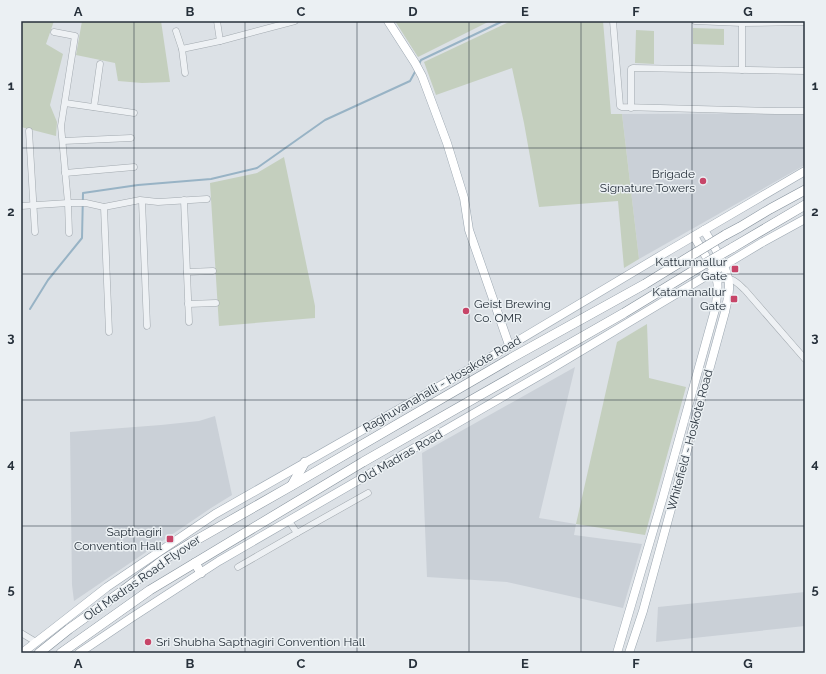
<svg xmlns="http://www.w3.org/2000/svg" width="826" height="674" viewBox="0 0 826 674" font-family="Raleway,sans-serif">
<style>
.built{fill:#cad0d7}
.green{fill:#c4cfbe}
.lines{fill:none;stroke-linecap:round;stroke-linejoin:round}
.stream{stroke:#98b3c5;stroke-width:2}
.minor-casing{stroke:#a2a9af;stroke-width:7}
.major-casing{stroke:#9ca7b1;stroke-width:9}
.highway-casing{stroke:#84909b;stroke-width:10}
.minor{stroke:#eef1f4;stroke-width:6}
.major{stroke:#fff;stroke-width:8}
.highway{stroke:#fff;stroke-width:9}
.highway-bridge-casing{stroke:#84909b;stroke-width:10;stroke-linecap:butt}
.highway-bridge{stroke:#fff;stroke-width:9}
.grid{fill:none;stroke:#27313b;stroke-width:1;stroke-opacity:0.55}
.poi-dot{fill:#c74568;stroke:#ebf0f3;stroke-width:1.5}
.labels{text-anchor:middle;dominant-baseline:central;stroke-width:3;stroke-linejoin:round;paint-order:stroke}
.poi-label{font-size:12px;fill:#27313b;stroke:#ebf0f3;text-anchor:end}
.street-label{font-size:12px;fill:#27313b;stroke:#ebf0f3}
.neatline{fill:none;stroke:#27313b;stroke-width:1.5}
.grid-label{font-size:13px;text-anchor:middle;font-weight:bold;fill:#27313b}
</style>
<rect width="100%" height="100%" fill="#dce1e6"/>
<g class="built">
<polygon points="805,113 805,165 639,259 622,114"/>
<polygon points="575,367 539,518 576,524 574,535 642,544 623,608 507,582 427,577 422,453"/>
<polygon points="215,416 232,495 211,508 74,601 72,585 70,432 161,425 199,421"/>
<polygon points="805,592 805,626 656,642 658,607"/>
</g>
<g class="green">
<polygon points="21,21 54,21 46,44 63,54 50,105 57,122 56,136 21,127"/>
<polygon points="82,21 161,21 170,82 142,83 118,81 115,63 76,55"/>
<polygon points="395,21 490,21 418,57"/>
<polygon points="511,21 603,21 611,114 622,114 639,259 624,268 618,201 539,207 524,123 512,68 436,95 424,62"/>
<polygon points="693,28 724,29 724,45 693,44"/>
<polygon points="636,30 654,31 654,64 635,63"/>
<polygon points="284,157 315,306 315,318 219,326 210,183 257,173"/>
<polygon points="647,324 649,378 686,387 645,535 576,524 617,342"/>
</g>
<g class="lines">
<g class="stream">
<polyline points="419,64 421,60 503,21"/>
<polyline points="30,309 48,280 82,238 83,193 138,185 211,179 257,168 325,120 410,81 416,70"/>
</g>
<g class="minor-casing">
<g id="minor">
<polyline points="217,21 220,41"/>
<polyline points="613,21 620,106 622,107 776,111 805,111"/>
<polyline points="695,21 742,23 805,22"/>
<polyline points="742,23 742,70"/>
<polyline points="176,31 182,49 185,73"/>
<polyline points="182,49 220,41 295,21"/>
<polyline points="65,103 134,113"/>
<polyline points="94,107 100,64"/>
<polyline points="631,108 631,69 633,68 805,71"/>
<polyline points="29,131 35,232"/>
<polyline points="63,141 131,138"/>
<polyline points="65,173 134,167"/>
<polyline points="184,200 189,322"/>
<polyline points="142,201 147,326"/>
<polyline points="21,206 68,203 61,126 75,36 54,32"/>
<polyline points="104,207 109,332"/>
<polyline points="69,233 68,203 86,203 104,207 140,200 158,202 207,199"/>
<polyline points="187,272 213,271"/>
<path d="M717 280C733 277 734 280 745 290L805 359"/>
<polyline points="188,304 216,303"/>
<polyline points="289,521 297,533 368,493"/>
<polyline points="238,567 297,533"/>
<polyline points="21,633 36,642"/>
</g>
</g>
<g class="major-casing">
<g id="major">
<polyline points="388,21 415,63 422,76 447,143 464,198 469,230 509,345"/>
<polyline points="22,653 52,630 107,587 215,514 489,358 670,250 805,171"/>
<polyline points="79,653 131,618 219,561 549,370 763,242 805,219"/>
<path d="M617 653 663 497 716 306C716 298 719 288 717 281 715 268 700 248 694 236"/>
<path d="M629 653 643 611 725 312C727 302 731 289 728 278 724 261 713 245 704 230"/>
</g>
</g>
<g class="highway-casing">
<g id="highway">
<polyline points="725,235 740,227 770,209 805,190"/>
<polyline points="732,248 805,205"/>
<polyline points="292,485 305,462"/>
<polyline points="195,563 201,573"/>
<polyline points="39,653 69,629 125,589 163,560 191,543 291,486 515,356 645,284 697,252"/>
<polyline points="61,653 150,590 175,575 363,462 624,313 706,263"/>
</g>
</g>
<use href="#minor" class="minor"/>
<use href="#major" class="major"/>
<use href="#highway" class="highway"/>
<g class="highway-bridge-casing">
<g id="highway-bridge">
<polyline points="697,252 725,235"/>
<polyline points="706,263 732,248"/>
</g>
</g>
<use href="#highway-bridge" class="highway-bridge"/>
</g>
<path class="grid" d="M134 21V653M245 21V653M357 21V653M469 21V653M581 21V653M692 21V653M21 148H805M21 274H805M21 400H805M21 526H805"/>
<g class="poi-dot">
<circle cx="703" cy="181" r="4"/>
<rect x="731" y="265" width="8" height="8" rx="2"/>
<rect x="730" y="295" width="8" height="8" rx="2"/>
<circle cx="466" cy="311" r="4"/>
<rect x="166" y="535" width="8" height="8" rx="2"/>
<circle cx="148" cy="642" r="4"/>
</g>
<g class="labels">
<g class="poi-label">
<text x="695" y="174">Brigade<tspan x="695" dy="14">Signature Towers</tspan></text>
<text x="727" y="262">Kattumnallur<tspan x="727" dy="14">Gate</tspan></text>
<text x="726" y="292">Katamanallur<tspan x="726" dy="14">Gate</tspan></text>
<text x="474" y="304" text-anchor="start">Geist Brewing<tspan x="474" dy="14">Co. OMR</tspan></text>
<text x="162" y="532">Sapthagiri<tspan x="162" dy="14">Convention Hall</tspan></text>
<text x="156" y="642" text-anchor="start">Sri Shubha Sapthagiri Convention Hall</text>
</g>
<g class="street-label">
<text transform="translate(442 384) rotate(-30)">Raghuvanahalli - Hosakote Road</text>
<text transform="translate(690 440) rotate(-75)">Whitefield - Hoskote Road</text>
<text transform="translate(400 457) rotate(-30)">Old Madras Road</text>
<text transform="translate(142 578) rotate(-35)">Old Madras Road Flyover</text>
</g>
</g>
<rect width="826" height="674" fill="none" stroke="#ebf0f3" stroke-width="44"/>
<rect x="22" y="22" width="782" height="630" class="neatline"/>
<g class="grid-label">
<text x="78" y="16">A</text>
<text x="190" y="16">B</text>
<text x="301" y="16">C</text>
<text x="413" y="16">D</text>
<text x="525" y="16">E</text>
<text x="636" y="16">F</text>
<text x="748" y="16">G</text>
<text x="11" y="90">1</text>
<text x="815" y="90">1</text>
<text x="11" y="216">2</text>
<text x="815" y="216">2</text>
<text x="11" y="342">3</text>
<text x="815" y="342">3</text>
<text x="11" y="468">4</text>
<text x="815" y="468">4</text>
<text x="11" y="594">5</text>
<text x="815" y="594">5</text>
<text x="78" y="668">A</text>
<text x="190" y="668">B</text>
<text x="301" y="668">C</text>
<text x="413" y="668">D</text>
<text x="525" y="668">E</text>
<text x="636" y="668">F</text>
<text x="748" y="668">G</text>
</g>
</svg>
